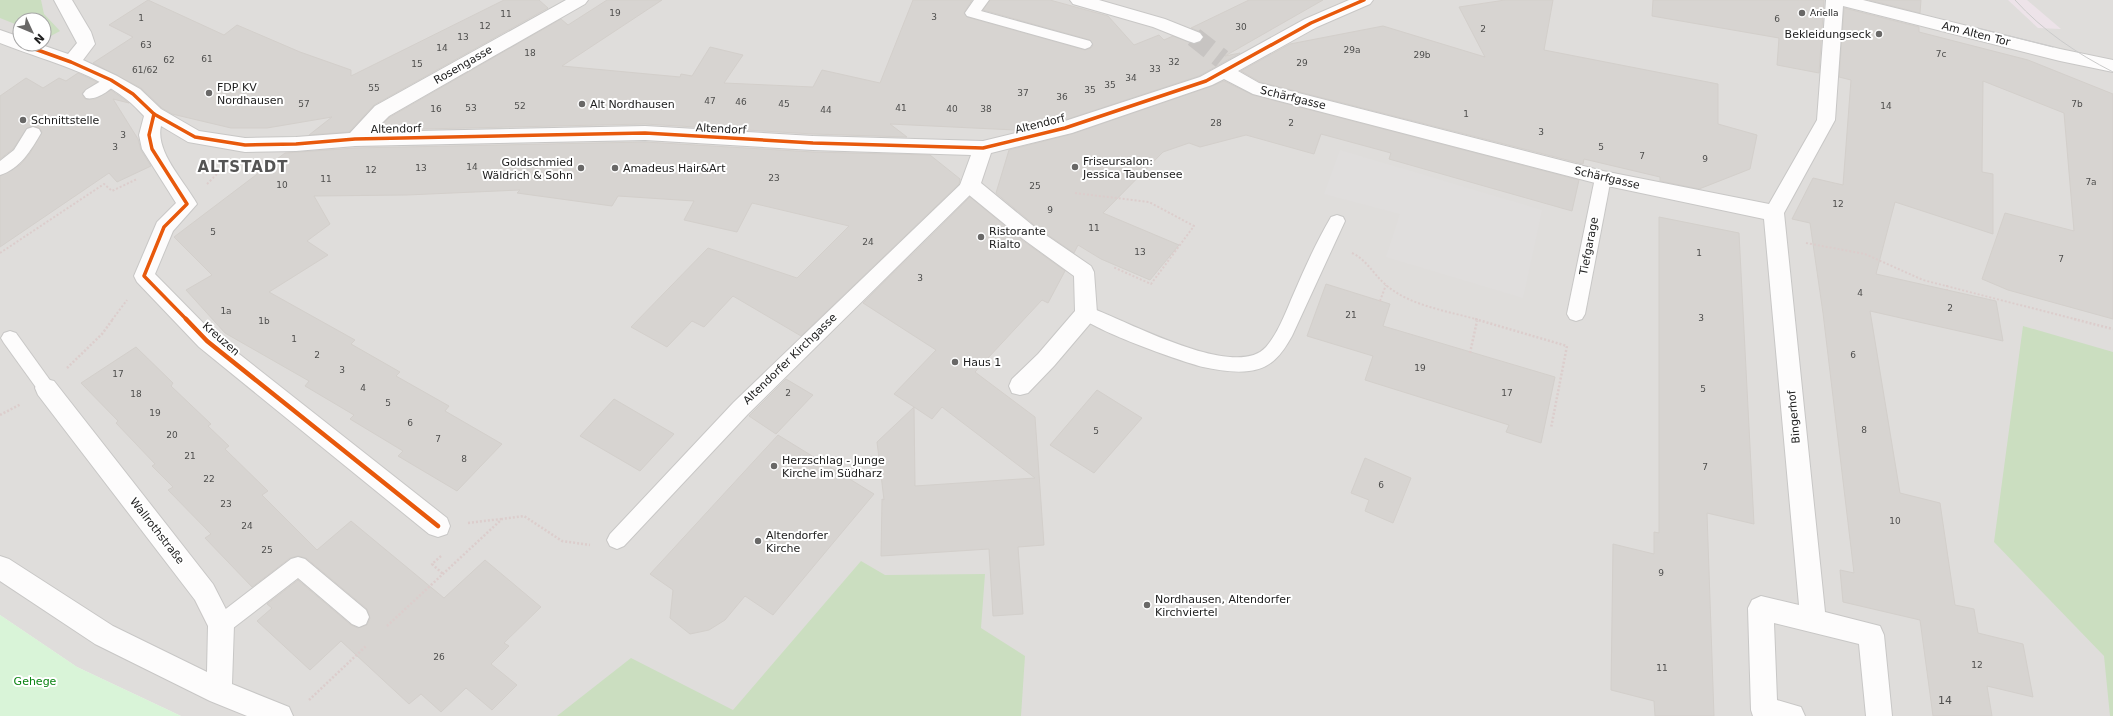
<svg xmlns="http://www.w3.org/2000/svg" width="2113" height="716" viewBox="0 0 2113 716" font-family="'DejaVu Sans',sans-serif">
<style>
.residential{fill:#dfdddb;fill-rule:evenodd}
.industrial{fill:#ede3e9}
.forest{fill:#cbdec0}
.park{fill:#d9f4d8}
.parking{fill:#e0dedd}
.building{fill:#d7d4d1;stroke:#d3cfcb;fill-rule:evenodd}
.lines{fill:none;stroke-linecap:round;stroke-linejoin:round}
.street-tunnel{stroke:#c7c4c2;stroke-width:20;stroke-dasharray:20 10;stroke-linecap:butt}
.lane-casing{stroke:#c8c7c6;stroke-width:2}
.street-casing{stroke:#c8c7c6;stroke-width:2}
.path-far1{stroke:#dccdcc;stroke-width:2;stroke-dasharray:2 2;stroke-linecap:butt}
.path{stroke:#dccdcc;stroke-width:2.5;stroke-dasharray:2 2;stroke-linecap:butt}
.lane{fill:#fdfcfc;fill-rule:evenodd}
.street{fill:#fdfcfc;fill-rule:evenodd}
.tram{stroke:#cbcbcb;stroke-width:1}
.cycleway-far1-casing{stroke:#fff;stroke-width:5.5}
.cycleway-casing{stroke:#fff;stroke-width:7}
.cycleway-far1{stroke:#e8590c;stroke-width:3.5}
.cycleway{stroke:#e8590c;stroke-width:4.5}
.poi-dot{fill:#696867;stroke:#fff;stroke-width:1.5}
.labels{text-anchor:middle;dominant-baseline:central;stroke-width:4;stroke-linejoin:round;paint-order:stroke}
.number-label{font-size:9px;fill:#4e4e4d}
.far-poi-label{font-size:9px;fill:#212121;stroke:#fff;text-anchor:start}
.poi-label{font-size:11px;fill:#212121;stroke:#fff;text-anchor:start}
.street-label{font-size:11px;fill:#212121;stroke:#fff}
.park-label{font-size:11px;fill:#0b8413;stroke:#fff}
.near-number-label{font-size:11px;fill:#4e4e4d}
.district-label{font-size:15px;font-weight:bold;letter-spacing:1px;fill:#545454;stroke:#fff}
</style>
<rect width="100%" height="100%" fill="#f0edea"/>
<path class="residential" d="M0 0H2113V716H181L77 667 0 615ZM20 20H44V44H20Z"/>
<polygon class="industrial" points="2008,0 2027,0 2061,29 2038,28"/>
<g class="forest">
<polygon points="0,0 41,0 44,14 60,31 49,37 44,35 44,20 20,20 20,26 0,18"/>
<polygon points="2023,326 2113,352 2113,716 2110,716 2104,656 1994,542"/>
<polygon points="861,561 885,575 985,574 981,628 1025,656 1021,716 557,716 631,658 733,710"/>
</g>
<polygon class="park" points="0,615 77,667 181,716 0,716"/>
<polygon class="parking" points="1340,150 1542,210 1523,298 1386,257 1400,214 1324,194"/>
<g class="building">
<polygon points="148,0 224,35 237,25 300,52 351,70 351,76 504,0 539,0 548,8 374,105 349,132 309,135 332,117 267,128 231,128 172,114 162,108 141,88 93,63 133,37 109,25"/>
<polygon points="607,0 662,0 562,66 680,77 681,74 692,76 710,47 743,55 724,83 813,87 822,70 880,83 913,0 972,0 964,13 967,17 1085,50 1091,48 1093,45 1090,40 983,10 990,0 1050,0 1108,16 1134,45 1159,35 1164,40 1173,36 1194,44 1201,42 1204,37 1201,32 1191,28 1249,0 1323,0 1225,56 1240,53 1199,76 1062,121 1014,132 1015,130 890,124 907,137 813,134 645,124 377,130 390,117 561,19 568,25"/>
<polygon points="1505,0 1553,0 1544,50 1718,84 1718,124 1757,135 1750,169 1699,189 1660,181 1660,177 1584,159 1583,164 1260,82 1241,71 1290,44 1383,26 1485,57 1459,7"/>
<polygon points="1653,0 1824,0 1819,73 1777,65 1779,38 1652,16"/>
<polygon points="1869,0 1921,0 1920,13"/>
<polygon points="1844,8 1919,27 1919,32 2028,60 2113,94 2113,319 2008,290 1982,279 2005,213 2074,231 2064,113 1983,81 1982,172 1993,174 1993,234 1895,202 1876,274 1996,301 2003,341 1870,311 1900,493 1940,503 1955,605 1974,609 1978,633 2023,644 2033,697 1987,686 1992,716 1933,716 1920,620 1843,602 1840,570 1854,573 1823,313 1810,223 1792,219 1813,178 1843,185 1851,80 1839,77"/>
<polygon points="78,73 97,82 82,93 85,99 95,99 111,90 129,103 113,99 138,139 141,150 151,166 117,182 109,173 0,247 0,176 20,165 30,153 42,132 39,128 33,126 27,128 13,149 0,159 0,96 26,78 43,88 59,78 66,81"/>
<polygon points="1224,81 1253,95 1579,180 1572,211 1389,159 1391,153 1321,134 1314,154 1246,135 1200,147 1189,143 1163,152 1103,213 1179,245 1150,280 1101,259 1078,245 1074,253 1038,228 996,193 1009,150 1072,134 1212,86"/>
<polygon points="645,142 813,152 930,155 960,179 959,184 801,336 733,296 704,327 692,321 667,347 631,327 708,248 797,278 849,226 752,203 737,232 684,220 694,201 618,196 612,206 517,193 520,190 407,195 314,196 330,224 307,241 328,255 269,292 355,340 351,344 400,372 396,376 449,406 445,411 502,444 457,491 398,456 403,451 350,419 354,415 305,386 309,381 225,333 186,290 212,275 174,237 285,153 355,148"/>
<path d="M970 197 1022 240 1065 271 1048 303 1042 300 975 372 1035 417 1044 545 1018 547 1023 614 993 616 989 549 881 556 882 499 884 500 877 442 914 407 894 394 936 350 863 303ZM914 407 932 419 942 407 1035 478 915 486Z"/>
<polygon points="1659,217 1739,233 1754,524 1707,513 1714,716 1655,716 1654,701 1611,690 1613,544 1654,554 1654,532 1659,533"/>
<polygon points="1326,284 1390,304 1383,326 1555,377 1541,443 1506,432 1509,425 1365,380 1373,356 1307,336"/>
<polygon points="136,347 173,383 171,386 211,424 208,426 229,446 225,449 268,491 262,495 317,550 351,521 444,598 485,560 541,607 504,643 509,646 491,664 517,685 492,710 466,688 441,712 421,694 409,704 341,641 310,670 257,621 272,608 267,604 298,580 351,625 358,628 367,625 370,618 367,609 306,558 298,556 290,558 252,587 205,538 211,534 168,490 173,487 152,466 155,464 116,423 118,421 81,383"/>
<polygon points="786,379 813,395 776,434 749,416"/>
<polygon points="1097,390 1142,418 1094,473 1050,445"/>
<polygon points="614,399 674,434 640,471 580,436"/>
<polygon points="778,435 874,494 773,615 745,596 725,620 709,630 690,634 670,618 673,590 650,574"/>
<polygon points="1365,458 1411,478 1393,523 1365,511 1369,500 1351,493"/>
</g>
<g class="lines">
<polyline class="street-tunnel" points="1194,37 1222,59"/>
<g class="lane-casing">
<g id="lane">
<polygon points="974,0 989,0 981,11 1090,41 1092,44 1090,47 1085,49 967,16 965,13"/>
<path d="M111 75 116 76 119 80C113 89 96 101 86 98L83 94 86 90Z"/>
<path d="M33 127 39 129 41 133C31 150 20 169 0 175V161L14 150 27 129Z"/>
<polygon points="1603,172 1609,174 1611,178 1585,314 1582,319 1576,321 1570,319 1567,314 1595,178 1597,174"/>
<polygon points="970,179 976,181 978,185 976,189 748,414 624,546 617,549 610,546 607,540 610,534 734,402 964,181"/>
<path d="M1337 215 1343 217 1345 221 1292 336C1282 354 1271 369 1249 371 1234 373 1218 370 1203 367 1183 362 1085 328 1077 313L1080 308 1086 306C1122 318 1235 382 1266 347 1279 332 1286 311 1294 293 1305 267 1317 241 1331 217Z"/>
<polygon points="10,331 16,333 52,383 55,388 52,393 46,396 40,393 4,343 1,338 4,333"/>
<polygon points="298,557 305,559 366,610 369,617 366,624 359,627 352,624 298,578 228,632 221,635 214,632 211,625 214,618 291,559"/>
</g>
</g>
<g class="street-casing">
<g id="street">
<path d="M54 0H72L91 32 95 44 83 60 117 76 140 89 161 109 199 131 245 138 296 137 350 133 375 106 566 0H588L585 4 389 116 373 132 645 126 813 136 983 141 1062 122 1200 77 1305 19 1349 0H1373L1370 4 1317 27 1238 71 1259 83 1603 171 1769 204 1817 120 1826 0H1863L2060 49 2113 60V72L2060 61 1843 6 1835 120 1784 213 1825 612 1880 626 1884 635 1892 716H1866L1859 644 1774 623 1777 700 1801 707 1805 716H1753L1751 710 1748 608 1752 600 1761 596 1799 605 1764 219 1603 185 1253 94 1224 79 1212 85 1072 133 991 153 981 183 1037 229 1091 266 1094 272 1097 313 1094 319 1054 366 1028 393 1020 395 1012 393 1009 386 1012 379 1038 354 1075 311 1074 276 1023 239 963 190 960 185 971 155 813 150 645 140 355 146 296 151 245 152 188 142 161 126C155 152 185 182 197 204L173 231 155 274 215 335 447 518 450 526 447 534 438 537 429 534 199 347 137 282 134 276 157 222 176 203 142 149 139 135 144 116C138 110 133 104 126 99 90 70 42 60 0 43V30L20 37V44H39L68 54 77 43Z"/>
<polygon points="1070,0 1099,0 1165,19 1200,33 1203,37 1200,41 1194,43 1188,41 1153,27 1073,4"/>
<polygon points="46,379 54,381 213,584 234,625 232,684 289,707 293,716 247,716 210,701 95,644 0,581 0,556 9,559 113,626 207,672 208,626 195,600 38,395 35,388 38,381"/>
</g>
</g>
<g class="path-far1">
<polyline points="207,184 222,169"/>
<polyline points="1075,193 1149,202 1194,226 1151,284 1113,267"/>
<polyline points="1806,243 1865,254 1923,280 2078,320"/>
<polyline points="0,253 104,184 112,191 137,179"/>
<path d="M1352 253C1367 260 1373 274 1386 285 1410 306 1448 311 1479 320"/>
<polyline points="1947,285 1947,290"/>
<polyline points="1380,301 1386,285"/>
<polyline points="112,320 127,300"/>
</g>
<g class="path">
<polyline points="1475,319 1567,346 1551,428"/>
<polyline points="2074,319 2113,329"/>
<polyline points="1470,353 1477,321"/>
<polyline points="67,368 102,334 113,319"/>
<polyline points="0,415 21,404"/>
<polyline points="468,523 501,519"/>
<polyline points="441,556 432,564 443,574"/>
<polyline points="387,626 502,519 524,516 562,541 590,545"/>
<polyline points="309,700 366,646"/>
</g>
<use href="#lane" class="lane"/>
<use href="#street" class="street"/>
<g class="tram">
<path d="M2015 0C2043 31 2076 53 2113 72"/>
<polyline points="1977,28 2053,47"/>
</g>
<g class="cycleway-far1-casing">
<g id="cycleway-far1">
<polyline points="21,44 71,62 111,80 133,94 154,114 195,137 245,145 296,144 355,139 645,133 813,143 983,148 1065,128 1206,81 1311,23 1364,0"/>
<polyline points="154,114 149,135 152,149 187,204 164,227 144,276 187,320"/>
</g>
</g>
<g class="cycleway-casing">
<polyline id="cycleway" points="186,319 207,341 438,526"/>
</g>
<use href="#cycleway-far1" class="cycleway-far1"/>
<use href="#cycleway" class="cycleway"/>
</g>
<g class="poi-dot">
<circle cx="1802" cy="13" r="4"/>
<circle cx="1879" cy="34" r="4"/>
<circle cx="209" cy="93" r="4"/>
<circle cx="582" cy="104" r="4"/>
<circle cx="23" cy="120" r="4"/>
<circle cx="1075" cy="167" r="4"/>
<circle cx="581" cy="168" r="4"/>
<circle cx="615" cy="168" r="4"/>
<circle cx="981" cy="237" r="4"/>
<circle cx="955" cy="362" r="4"/>
<circle cx="774" cy="466" r="4"/>
<circle cx="758" cy="541" r="4"/>
<circle cx="1147" cy="605" r="4"/>
</g>
<g class="labels">
<g class="number-label">
<text x="615" y="13">19</text>
<text x="506" y="14">11</text>
<text x="934" y="17">3</text>
<text x="141" y="18">1</text>
<text x="1777" y="19">6</text>
<text x="485" y="26">12</text>
<text x="1241" y="27">30</text>
<text x="1483" y="29">2</text>
<text x="463" y="37">13</text>
<text x="146" y="45">63</text>
<text x="442" y="48">14</text>
<text x="1352" y="50">29a</text>
<text x="530" y="53">18</text>
<text x="1941" y="54">7c</text>
<text x="1422" y="55">29b</text>
<text x="207" y="59">61</text>
<text x="169" y="60">62</text>
<text x="1174" y="62">32</text>
<text x="1302" y="63">29</text>
<text x="417" y="64">15</text>
<text x="1155" y="69">33</text>
<text x="145" y="70">61/62</text>
<text x="1131" y="78">34</text>
<text x="1110" y="85">35</text>
<text x="374" y="88">55</text>
<text x="1090" y="90">35</text>
<text x="1023" y="93">37</text>
<text x="1062" y="97">36</text>
<text x="710" y="101">47</text>
<text x="741" y="102">46</text>
<text x="304" y="104">57</text>
<text x="784" y="104">45</text>
<text x="2077" y="104">7b</text>
<text x="520" y="106">52</text>
<text x="1886" y="106">14</text>
<text x="471" y="108">53</text>
<text x="901" y="108">41</text>
<text x="436" y="109">16</text>
<text x="952" y="109">40</text>
<text x="986" y="109">38</text>
<text x="826" y="110">44</text>
<text x="1466" y="114">1</text>
<text x="1216" y="123">28</text>
<text x="1291" y="123">2</text>
<text x="1541" y="132">3</text>
<text x="123" y="135">3</text>
<text x="115" y="147">3</text>
<text x="1601" y="147">5</text>
<text x="1642" y="156">7</text>
<text x="1705" y="159">9</text>
<text x="472" y="167">14</text>
<text x="421" y="168">13</text>
<text x="371" y="170">12</text>
<text x="774" y="178">23</text>
<text x="326" y="179">11</text>
<text x="2091" y="182">7a</text>
<text x="282" y="185">10</text>
<text x="1035" y="186">25</text>
<text x="1838" y="204">12</text>
<text x="1050" y="210">9</text>
<text x="1094" y="228">11</text>
<text x="213" y="232">5</text>
<text x="868" y="242">24</text>
<text x="1140" y="252">13</text>
<text x="1699" y="253">1</text>
<text x="2061" y="259">7</text>
<text x="920" y="278">3</text>
<text x="1860" y="293">4</text>
<text x="1950" y="308">2</text>
<text x="226" y="311">1a</text>
<text x="1351" y="315">21</text>
<text x="1701" y="318">3</text>
<text x="264" y="321">1b</text>
<text x="294" y="339">1</text>
<text x="317" y="355">2</text>
<text x="1853" y="355">6</text>
<text x="1420" y="368">19</text>
<text x="342" y="370">3</text>
<text x="118" y="374">17</text>
<text x="363" y="388">4</text>
<text x="1703" y="389">5</text>
<text x="788" y="393">2</text>
<text x="1507" y="393">17</text>
<text x="136" y="394">18</text>
<text x="388" y="403">5</text>
<text x="155" y="413">19</text>
<text x="410" y="423">6</text>
<text x="1864" y="430">8</text>
<text x="1096" y="431">5</text>
<text x="172" y="435">20</text>
<text x="438" y="439">7</text>
<text x="190" y="456">21</text>
<text x="464" y="459">8</text>
<text x="1705" y="467">7</text>
<text x="209" y="479">22</text>
<text x="1381" y="485">6</text>
<text x="226" y="504">23</text>
<text x="1895" y="521">10</text>
<text x="247" y="526">24</text>
<text x="267" y="550">25</text>
<text x="1661" y="573">9</text>
<text x="439" y="657">26</text>
<text x="1977" y="665">12</text>
<text x="1662" y="668">11</text>
</g>
<g class="far-poi-label">
<text x="1810" y="13">Ariella</text>
</g>
<g class="poi-label">
<text x="1871" y="34" text-anchor="end">Bekleidungseck</text>
<text x="217" y="87">FDP KV<tspan x="217" dy="13">Nordhausen</tspan></text>
<text x="590" y="104">Alt Nordhausen</text>
<text x="31" y="120">Schnittstelle</text>
<text x="1083" y="161">Friseursalon:<tspan x="1083" dy="13">Jessica Taubensee</tspan></text>
<text x="573" y="162" text-anchor="end">Goldschmied<tspan x="573" dy="13">Wäldrich &amp; Sohn</tspan></text>
<text x="623" y="168">Amadeus Hair&amp;Art</text>
<text x="989" y="231">Ristorante<tspan x="989" dy="13">Rialto</tspan></text>
<text x="963" y="362">Haus 1</text>
<text x="782" y="460">Herzschlag - Junge<tspan x="782" dy="13">Kirche im Südharz</tspan></text>
<text x="766" y="535">Altendorfer<tspan x="766" dy="13">Kirche</tspan></text>
<text x="1155" y="599">Nordhausen, Altendorfer<tspan x="1155" dy="13">Kirchviertel</tspan></text>
</g>
<g class="street-label">
<text transform="translate(1976 34) rotate(14)">Am Alten Tor</text>
<text transform="translate(463 65) rotate(-30)">Rosengasse</text>
<text transform="translate(1293 98) rotate(14)">Schärfgasse</text>
<text transform="translate(1040 124) rotate(-14)">Altendorf</text>
<text transform="translate(396 129) rotate(-1)">Altendorf</text>
<text transform="translate(721 129) rotate(3)">Altendorf</text>
<text transform="translate(1607 178) rotate(13)">Schärfgasse</text>
<text transform="translate(1589 246) rotate(-79)">Tiefgarage</text>
<text transform="translate(221 339) rotate(41)">Kreuzen</text>
<text transform="translate(790 359) rotate(-44)">Altendorfer Kirchgasse</text>
<text transform="translate(1794 417) rotate(-95)">Bingerhof</text>
<text transform="translate(157 531) rotate(52)">Wallrothstraße</text>
</g>
<g class="park-label">
<text x="35" y="681">Gehege</text>
</g>
<g class="near-number-label">
<text x="1945" y="700">14</text>
</g>
<g class="district-label">
<text x="243" y="167">ALTSTADT</text>
</g>
</g>
<g transform="translate(32 32) rotate(134)"><circle r="19" fill="#ffffff" stroke="#a6a6a6"/>
<path d="M0-3L7 15L0 10L-7 15Z" fill="#696867"/>
<text y="-6" font-size="11" font-weight="bold" text-anchor="middle" fill="#212121">N</text>
</g>
</svg>
